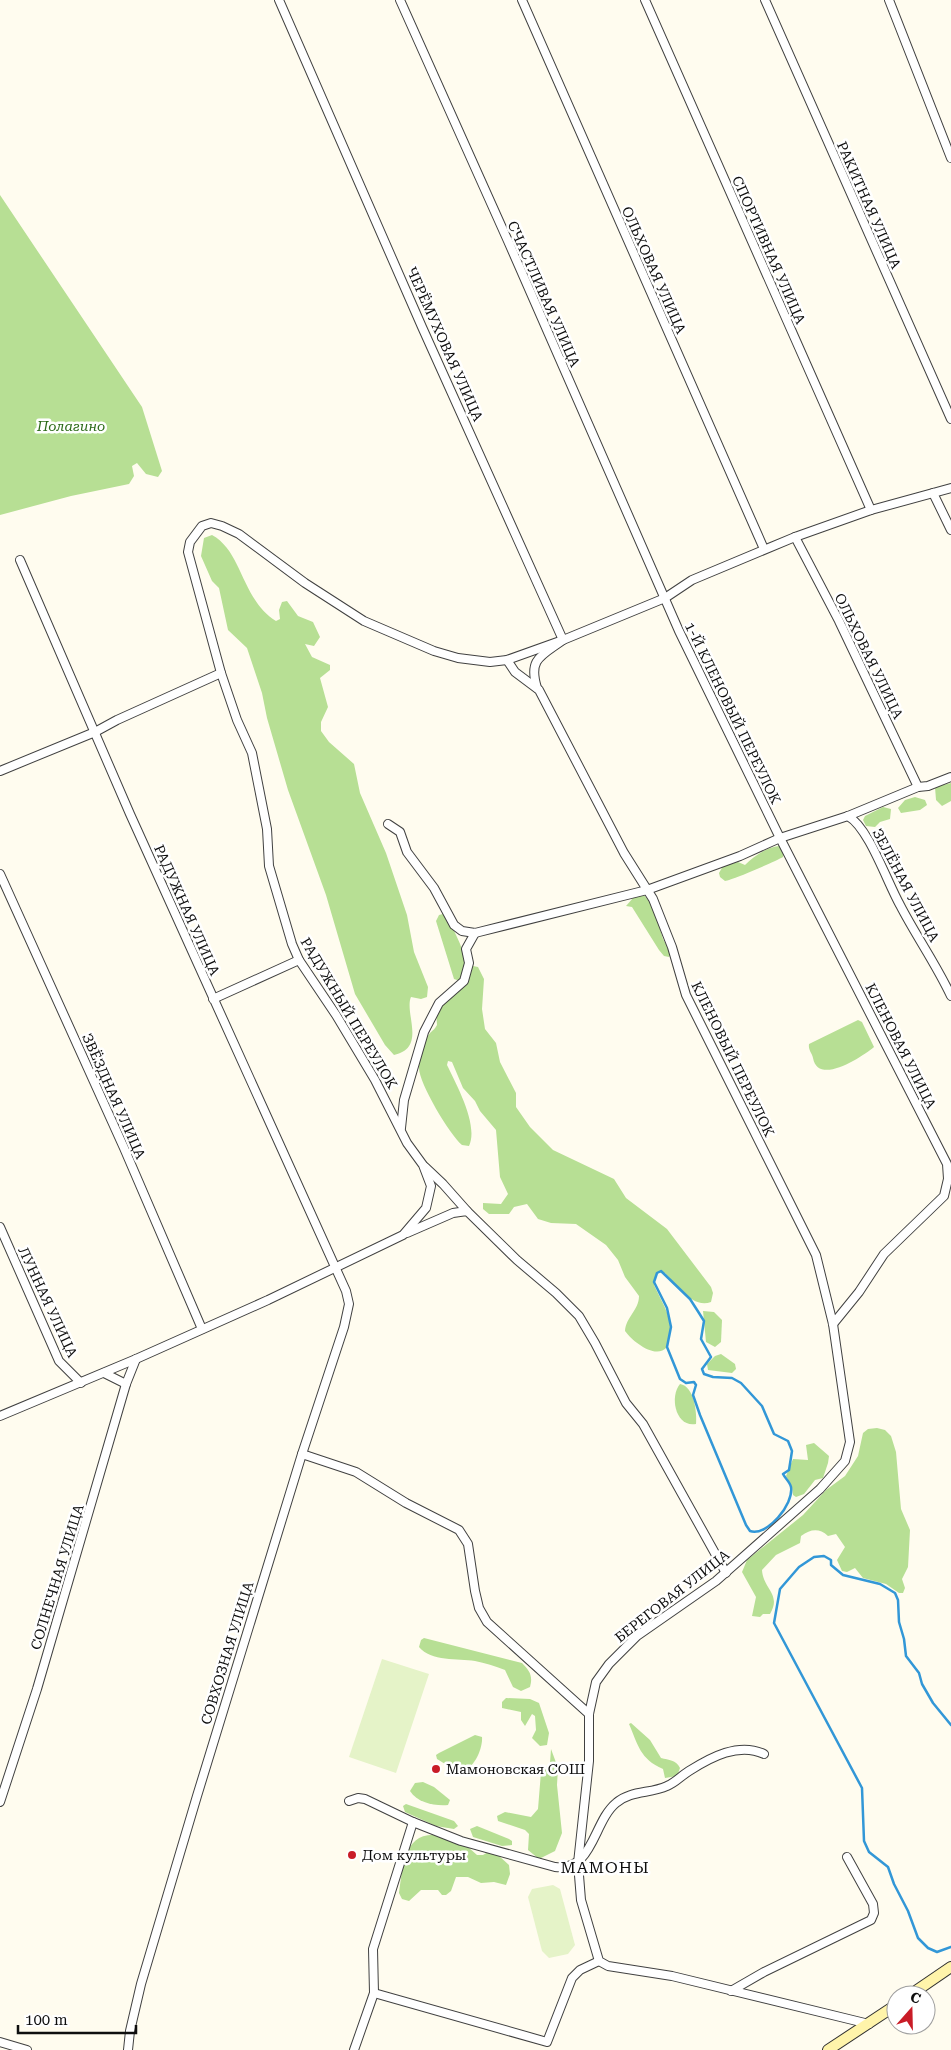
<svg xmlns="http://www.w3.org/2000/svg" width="951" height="2050" viewBox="0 0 951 2050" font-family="'Roboto Serif',serif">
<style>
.forest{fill:#b7df94}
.pitch{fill:#e5f3c8}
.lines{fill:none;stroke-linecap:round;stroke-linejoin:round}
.stream{stroke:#3297d7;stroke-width:2.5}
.street-casing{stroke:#414141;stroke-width:10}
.secondary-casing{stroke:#303030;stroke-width:12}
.street{stroke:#fff;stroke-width:8}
.secondary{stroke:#fff4aa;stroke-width:10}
.poi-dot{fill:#c91c27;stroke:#fff;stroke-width:2}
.labels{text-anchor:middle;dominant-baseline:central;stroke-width:5;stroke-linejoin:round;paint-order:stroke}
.street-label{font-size:14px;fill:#0e0e0e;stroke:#fff}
.park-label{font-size:14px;font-style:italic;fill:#2c6b19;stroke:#fff}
.poi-label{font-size:14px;fill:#0e0e0e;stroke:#fff;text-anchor:start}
.quarter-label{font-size:16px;letter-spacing:1px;fill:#0e0e0e;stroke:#fff}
</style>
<rect width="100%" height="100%" fill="#fffcef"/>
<g class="forest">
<polygon points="0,195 142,407 162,471 158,477 146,474 137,463 132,466 134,476 129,484 71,496 0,515"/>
<path d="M212 535C243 552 241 599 276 621L280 619 279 610 282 602 287 601 298 616 313 622 320 637 314 646 305 644 312 657 330 665V670L320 678 328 707 321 722V731L329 742 354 764 360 793 386 853 407 915 414 952 428 987 427 997 421 999 411 997C404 1013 427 1048 394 1055L385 1045 355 994 326 895 288 790 267 718 262 693 247 648 228 630 219 588 212 581 201 556 204 538Z"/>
<polygon points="951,783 951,801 942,806 936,800 935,787"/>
<polygon points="915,797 925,800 927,805 920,810 901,813 898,808 905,800"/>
<polygon points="883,807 891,809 890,819 880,822 875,827 866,826 863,820 865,816"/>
<path d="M779 846 784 853 783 857C776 861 733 880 725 881L720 877 719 873 723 866 738 862 745 865C753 857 766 847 779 846Z"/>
<polygon points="643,894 653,906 663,939 671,953 669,957 664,956 659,950 632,907 626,906 633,898"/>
<path d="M443 914 446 916C456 935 473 961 460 981L454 979 436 921 439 915Z"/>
<path d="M473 966 478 967 484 979 482 1009 485 1029 496 1043 500 1062 516 1093V1107L530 1127 553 1150 614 1179 626 1198 667 1229 711 1287 713 1293 711 1302C692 1309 676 1284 665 1273H657L654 1285C664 1307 676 1321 667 1347 656 1360 633 1342 625 1331 626 1317 639 1310 639 1296L625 1277 618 1260 606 1245 576 1224 551 1223 538 1219 527 1204 514 1207 509 1214H489L483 1209V1203L501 1204 508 1194 500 1177 496 1130 480 1111 475 1101 463 1088 452 1062 448 1061 447 1065C456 1084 479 1125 469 1146L462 1145C450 1135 418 1082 419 1067 419 1057 423 1041 430 1033 433 1030 435 1029 437 1025L436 1010 466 984Z"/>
<path d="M858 1020 862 1022 874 1047C862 1057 818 1086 813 1058 812 1053 808 1050 809 1044Z"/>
<polygon points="703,1311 714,1312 722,1320 721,1342 715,1347 706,1342"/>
<polygon points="721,1354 735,1364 736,1369 732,1373 708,1370 707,1364 715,1356"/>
<path d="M680 1384C694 1386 697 1412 696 1424 676 1428 669 1397 680 1384Z"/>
<path d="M877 1428 885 1430 891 1436 896 1452 901 1509 910 1530 908 1567 902 1579 905 1588 903 1593H899L886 1584 863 1578 855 1568 847 1572 842 1571 837 1560 845 1547 836 1534 828 1536C819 1528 811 1529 801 1536L800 1543 776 1555 762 1570C763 1589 782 1594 770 1614H763L760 1617 752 1616 756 1597 742 1572 747 1560 803 1515 826 1490 845 1476 858 1456 863 1433 868 1429Z"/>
<polygon points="814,1443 829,1456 828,1463 823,1478 815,1480 804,1494 796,1497 793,1495 792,1487 786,1476 793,1459 808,1460 806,1445"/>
<path d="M424 1638 522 1663C530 1671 533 1676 530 1687L521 1691 513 1687 505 1670C495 1666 485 1663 475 1661 458 1658 431 1662 419 1647L421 1640Z"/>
<polygon points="506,1698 530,1699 539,1703 549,1733 547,1745 540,1746 532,1738 536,1730 535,1716 532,1714 525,1726 521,1720 521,1712 502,1708 502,1702"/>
<path d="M631 1723 650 1740 661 1758C669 1760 676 1760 680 1768L677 1776 665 1778 663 1769C640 1759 638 1745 629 1724Z"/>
<path d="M475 1735 482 1737C483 1747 475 1768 463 1770 456 1770 443 1763 437 1759L436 1755 439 1753Z"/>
<polygon points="551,1749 558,1768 557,1785 562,1833 555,1851 539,1859 528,1850 529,1834 525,1830 498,1821 497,1816 505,1812 531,1817 538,1809 541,1772 550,1763"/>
<path d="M423 1782 434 1787 450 1800 448 1805C434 1806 418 1803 410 1791L415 1783Z"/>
<polygon points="406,1804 454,1821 458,1826 454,1829 436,1826 405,1812 403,1806"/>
<polygon points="477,1826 509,1839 512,1841 512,1845 502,1846 473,1837 470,1829"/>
<path d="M437 1835 468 1847 477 1855H483L488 1852 498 1855 509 1865 510 1874 506 1885 494 1882 481 1883 468 1877H456L451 1891 446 1895H442L438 1890H421L409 1901 402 1899 399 1893C403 1868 403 1832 437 1835Z"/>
</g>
<g class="pitch">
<polygon points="382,1659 429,1674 396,1773 349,1757"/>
<polygon points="553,1885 560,1889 575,1945 568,1954 549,1958 542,1951 528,1897 532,1889"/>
</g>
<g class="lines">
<g class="stream">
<path d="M661 1271 690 1299 699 1313 704 1321 701 1339 711 1357 702 1369 704 1374 713 1377 732 1378 741 1383 762 1406 774 1434 788 1441 792 1451 789 1470 783 1474C785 1478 790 1482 791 1487 794 1504 767 1537 750 1531L746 1525 700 1415 693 1395 696 1385 694 1382 686 1383 680 1379 667 1347 671 1327 667 1308 654 1282 657 1273Z"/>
<polyline points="951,1725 933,1703 922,1684 919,1673 906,1656 904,1639 899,1622 898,1600 895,1593 880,1584 843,1575 831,1565 831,1560 824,1556 814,1557 799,1567 780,1589 774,1623 862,1788 864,1841 869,1852 888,1867 894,1884 908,1911 918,1938 928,1948 937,1952 951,1947"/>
</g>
<g class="street-casing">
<g id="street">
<path d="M279 0 422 327 563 640C541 656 528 659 537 688"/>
<polyline points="400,0 508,241 679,631 780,838 947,1164 948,1179 944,1196 884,1254 859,1292 833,1324"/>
<polyline points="522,0 764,549"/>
<polyline points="645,0 871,510"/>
<polyline points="765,0 951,419"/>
<polyline points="889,0 951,158"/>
<polyline points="933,493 951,530"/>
<polyline points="795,537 839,621 918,787"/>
<polyline points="20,560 130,814 346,1291 349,1304 344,1327 302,1454 197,1796 141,1984 130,2031 128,2050"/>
<polyline points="507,660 515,672 539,690 624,853 653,899 672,947 686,995 816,1255 833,1324 850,1442 845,1461 820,1489 716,1581 637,1636 609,1664 596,1682 589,1714 589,1761 578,1863 581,1900 599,1961 608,1966 672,1976 869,2024"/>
<polyline points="0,771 95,732 117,720 221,673"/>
<path d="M848 816C869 828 887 882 900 905 916 936 936 964 951 996"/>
<polyline points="388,824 400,832 407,852 434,888 454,925 462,931 475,933 647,890 740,856 780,838 848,816 918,787 928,786 951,777"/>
<polyline points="0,874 124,1148 202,1329"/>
<polyline points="213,999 299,960"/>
<polyline points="401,1128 404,1100 424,1032 439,1003 464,981 469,963 466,949 475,933"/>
<polyline points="425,1167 443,1184 467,1211"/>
<polyline points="0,1227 59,1361 81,1383"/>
<polyline points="407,1233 453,1213 467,1211 517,1260 556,1293 579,1316 595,1343 626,1403 643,1424 726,1573"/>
<polyline points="104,1373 126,1384"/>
<polyline points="0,1416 136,1359 268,1300 403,1235 426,1208 431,1186 423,1165 407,1143 375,1080 336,1015 299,960 292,944 269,866 267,829 252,753 237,720 221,673 188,552 190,542 202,526 211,523 222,526 239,534 305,583 364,621 434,651 458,658 490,662 507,660 563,640 665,598 692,580 795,537 871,510 951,488"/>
<polyline points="302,1454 356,1472 406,1503 459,1530 468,1544 475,1591 479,1608 487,1622 589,1714"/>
<path d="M349 1801 358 1798 365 1799 413 1822 461 1841 555 1867C593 1872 593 1822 616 1803 631 1790 650 1794 667 1786 675 1783 681 1776 689 1771 711 1757 739 1742 764 1754"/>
<polyline points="0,1802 37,1689 126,1384 136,1359"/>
<polyline points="731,1991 764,1972 871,1920 874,1913 873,1904 847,1857"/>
<polyline points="374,1993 547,2042 572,1978 580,1970 599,1961"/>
<polyline points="0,2042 27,2050"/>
<polyline points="354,2050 374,1993 373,1949 413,1822"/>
</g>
</g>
<g class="secondary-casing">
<g id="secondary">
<polyline points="910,1995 951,1967"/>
<polyline points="828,2050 896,2005"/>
</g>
</g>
<use href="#street" class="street"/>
<use href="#secondary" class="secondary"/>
</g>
<g class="poi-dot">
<circle cx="436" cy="1769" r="5"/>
<circle cx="352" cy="1855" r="5"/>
</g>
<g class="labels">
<g class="street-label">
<text transform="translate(869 205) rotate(66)">РАКИТНАЯ УЛИЦА</text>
<text transform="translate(769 250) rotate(66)">СПОРТИВНАЯ УЛИЦА</text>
<text transform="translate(654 270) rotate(66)">ОЛЬХОВАЯ УЛИЦА</text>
<text transform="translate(544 294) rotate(66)">СЧАСТЛИВАЯ УЛИЦА</text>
<text transform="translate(445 344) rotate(66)">ЧЕРЁМУХОВАЯ УЛИЦА</text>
<text transform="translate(869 656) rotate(64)">ОЛЬХОВАЯ УЛИЦА</text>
<text transform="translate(733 713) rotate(64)">1-Й КЛЕНОВЫЙ ПЕРЕУЛОК</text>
<text transform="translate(906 885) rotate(62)">ЗЕЛЁНАЯ УЛИЦА</text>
<text transform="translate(187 910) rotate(66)">РАДУЖНАЯ УЛИЦА</text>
<text transform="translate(349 1013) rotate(59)">РАДУЖНЫЙ ПЕРЕУЛОК</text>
<text transform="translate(901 1046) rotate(63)">КЛЕНОВАЯ УЛИЦА</text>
<text transform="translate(733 1059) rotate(64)">КЛЕНОВЫЙ ПЕРЕУЛОК</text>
<text transform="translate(114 1096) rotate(66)">ЗВЁЗДНАЯ УЛИЦА</text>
<text transform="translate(48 1302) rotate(65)">ЛУННАЯ УЛИЦА</text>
<text transform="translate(57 1577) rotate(-73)">СОЛНЕЧНАЯ УЛИЦА</text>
<text transform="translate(672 1596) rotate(-38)">БЕРЕГОВАЯ УЛИЦА</text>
<text transform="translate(227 1653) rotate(-73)">СОВХОЗНАЯ УЛИЦА</text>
</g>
<g class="park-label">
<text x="71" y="426">Полагино</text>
</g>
<g class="poi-label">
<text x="446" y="1769">Мамоновская СОШ</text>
<text x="362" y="1855">Дом культуры</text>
</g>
<g class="quarter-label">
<text x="605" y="1867">МАМОНЫ</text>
</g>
</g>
<g transform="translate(911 2010) rotate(20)"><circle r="24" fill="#ffffff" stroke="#9f9f9f"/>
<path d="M0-4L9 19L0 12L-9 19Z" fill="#c91c27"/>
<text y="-8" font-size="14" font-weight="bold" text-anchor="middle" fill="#0e0e0e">С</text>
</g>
<path d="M18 2025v8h118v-8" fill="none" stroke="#0e0e0e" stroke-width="2.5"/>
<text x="25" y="2025" font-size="15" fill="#0e0e0e" stroke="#ffffff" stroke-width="4" paint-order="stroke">100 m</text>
</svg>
